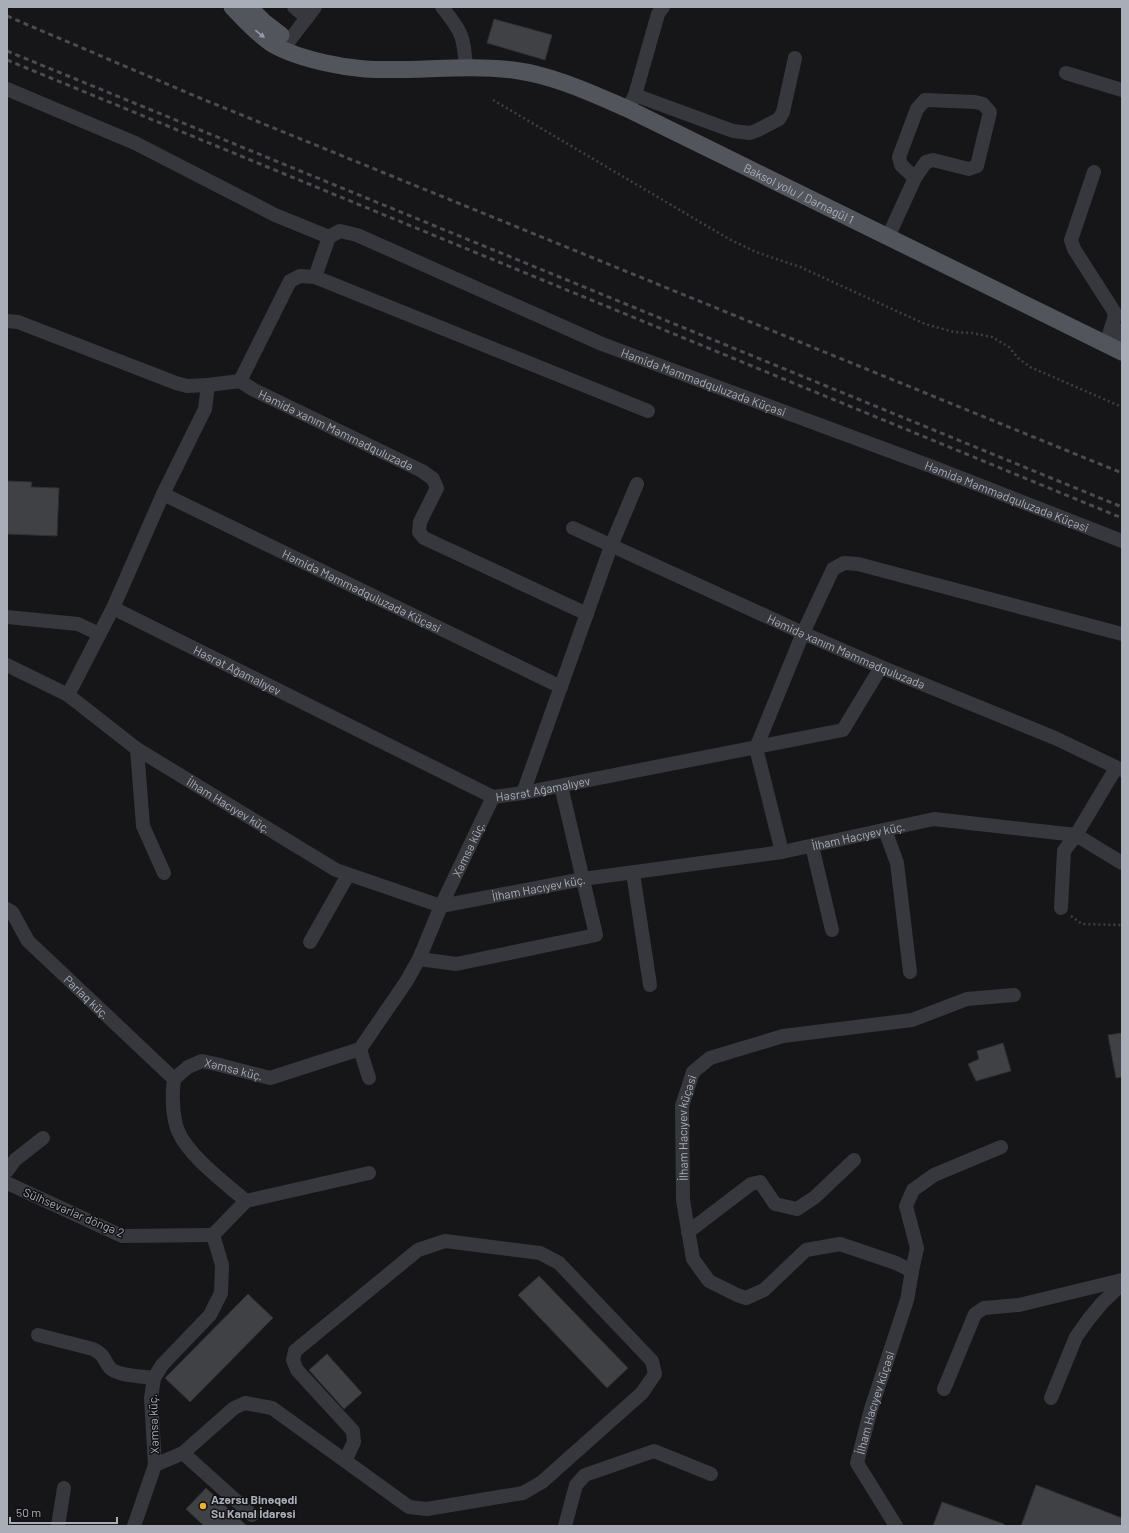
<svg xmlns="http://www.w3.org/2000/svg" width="1129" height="1533" viewBox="0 0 1129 1533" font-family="Barlow,sans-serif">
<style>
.building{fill:#404145;stroke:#303034}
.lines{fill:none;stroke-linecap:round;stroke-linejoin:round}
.path{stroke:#3d3f44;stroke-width:2.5;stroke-dasharray:2 3;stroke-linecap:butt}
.minor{stroke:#37383d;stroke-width:14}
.major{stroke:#53555c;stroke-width:17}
.rail{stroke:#4a4c52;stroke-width:3;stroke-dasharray:5 4;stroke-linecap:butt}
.oneway{fill:#979ba6}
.poi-dot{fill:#f2b134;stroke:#111113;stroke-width:1.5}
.labels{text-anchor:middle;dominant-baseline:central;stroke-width:3;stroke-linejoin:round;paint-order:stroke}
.street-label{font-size:12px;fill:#a8adb8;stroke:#111113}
.poi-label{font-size:12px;font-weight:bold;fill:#a8adb8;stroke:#111113;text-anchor:start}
</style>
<rect width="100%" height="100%" fill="#161618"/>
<g class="building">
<polygon points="494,19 552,35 545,60 487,43"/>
<polygon points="7,481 32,482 31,487 59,488 57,536 7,534"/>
<polygon points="1122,1033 1122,1077 1116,1078 1108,1035"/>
<polygon points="1003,1043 1011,1071 976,1081 968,1064 979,1059 977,1051"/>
<polygon points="539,1276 628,1368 607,1388 518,1295"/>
<polygon points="248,1294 273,1318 190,1402 165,1378"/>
<polygon points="327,1354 362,1393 344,1409 309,1370"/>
<polygon points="1036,1485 1122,1518 1122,1526 1021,1526"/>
<polygon points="206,1488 247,1526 204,1526 186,1509"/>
<polygon points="942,1502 1004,1524 1004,1526 933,1526"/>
</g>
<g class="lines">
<g class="path">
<polyline points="493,100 729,239 756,252 800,267 925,324 954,332 972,333 992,337 1009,347 1018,358 1030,367 1122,407"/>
<polyline points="1071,916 1082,924 1122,925"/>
</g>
<g class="minor">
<polyline points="294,7 307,18"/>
<path d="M442 7C462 32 464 36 466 68"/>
<polyline points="289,41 315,7"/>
<polyline points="1066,73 1122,90"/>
<polyline points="7,89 135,143 275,215 329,237"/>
<polyline points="635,95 733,131 750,133 758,130 779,119 783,112 795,58"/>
<polyline points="631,103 635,95 658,14 663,7"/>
<polyline points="1094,172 1071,240 1074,249 1115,313 1114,319 1106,344"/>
<polyline points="888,237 915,178 926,162 933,160 969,169 977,166 990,112 983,104 975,102 925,100 917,109 899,157 901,165 915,178"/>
<path id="s1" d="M315 277 329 237 340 231 357 235 602 344 933 467 1122 541"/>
<path id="s2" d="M7 321 18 322 176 383 187 386 208 385 240 381 254 390 422 471 433 479 437 488 420 522 419 532 424 538 587 614"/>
<polyline points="1116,349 1122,330"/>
<polyline points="240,381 290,281 300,276 315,277 648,411"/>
<path id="s3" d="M163 494 561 687"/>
<path id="s4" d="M573 528 803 633 881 667 1055 738 1122 770"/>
<path id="s5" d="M113 608 493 797 523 793 843 730 881 667"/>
<polyline points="7,617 78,624 99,634"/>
<path id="s6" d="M7 665 68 695 137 749 336 870 441 906 583 879 782 852 934 819 1076 835 1122 863"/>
<polyline points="68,695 113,608 163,494 205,409 208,385"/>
<polyline points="137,749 143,826 164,873"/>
<polyline points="523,793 611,546 637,484"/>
<polyline points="885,830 897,863 910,972"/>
<polyline points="812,846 832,930"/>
<polyline points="782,852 756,748 803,633 833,569 844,563 858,564 1122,634"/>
<polyline points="633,873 650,985"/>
<polyline points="1061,908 1064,851 1076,835 1116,768"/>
<path id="s7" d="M7 909 12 912 28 941 174 1079"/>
<polyline points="310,942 348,875"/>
<polyline points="419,959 456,964 596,935 561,786"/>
<polyline points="360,1049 369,1078"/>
<polyline points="7,1171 15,1160 43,1138"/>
<polyline points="7,1183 122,1236 213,1235"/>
<polyline points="246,1201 369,1173"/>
<polyline points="688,1232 751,1184 760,1182 775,1204 797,1209 815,1197 854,1160"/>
<polyline points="912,1271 917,1248 906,1206 913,1190 934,1175 1001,1147"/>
<path d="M38 1335 93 1349C105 1355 103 1359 110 1368 117 1376 143 1376 154 1378"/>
<polyline points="944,1389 975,1314 984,1308 1019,1305 1122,1280"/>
<polyline points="1051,1398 1076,1337 1088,1320 1102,1303 1122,1284"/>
<polyline points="183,1453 252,1515"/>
<polyline points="155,1465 183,1453 234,1408 245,1403 272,1408 409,1507 427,1509 523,1493 542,1482 642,1393 655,1374 652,1361 559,1263 540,1253 445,1241 418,1250 295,1351 293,1360 297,1370 353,1431 354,1442 345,1461"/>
<polyline points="58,1526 64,1488"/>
<path id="s8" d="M134 1526 155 1465 151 1398 154 1378 162 1365 210 1315 221 1293 222 1265 213 1235 246 1201C224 1182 183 1152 176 1125 172 1109 172 1094 174 1079L188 1067 202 1061 216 1064 270 1078 360 1049 406 982 419 959 441 906 493 797"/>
<polyline points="565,1526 576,1485 585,1475 654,1451 711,1474"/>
<path id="s9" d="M896 1526 857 1463 871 1409 907 1300 912 1271 896 1263 840 1244 806 1250 764 1290 746 1298 737 1295 709 1281 693 1259 683 1200 682 1106 693 1072 710 1058 783 1036 912 1020 967 999 1014 995"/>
</g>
<g class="major">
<path id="s10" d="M232 7C245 20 257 34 272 44 289 54 308 59 326 63 339 66 352 68 365 69 414 72 464 64 513 70 553 75 591 93 628 109L1122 352"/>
<polyline points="249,7 264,22 281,35"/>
</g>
<g class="rail">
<polyline points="7,16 195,96 1122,473"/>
<polyline points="7,51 1122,507"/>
<polyline points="7,60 1122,518"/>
</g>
</g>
<defs><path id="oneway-solid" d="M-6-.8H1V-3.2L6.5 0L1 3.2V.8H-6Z"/></defs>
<use class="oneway" href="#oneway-solid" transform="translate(260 34) rotate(39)"/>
<circle class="poi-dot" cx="203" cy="1506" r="4"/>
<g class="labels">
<g class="street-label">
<text stroke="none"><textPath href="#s10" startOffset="612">Baksol yolu / Dərnəgül 1</textPath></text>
<text stroke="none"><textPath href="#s1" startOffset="449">Həmidə Məmmədquluzadə Küçəsi</textPath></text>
<text stroke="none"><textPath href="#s2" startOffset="353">Həmidə xanım Məmmədquluzadə</textPath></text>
<text stroke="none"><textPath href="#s1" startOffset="773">Həmidə Məmmədquluzadə Küçəsi</textPath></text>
<text stroke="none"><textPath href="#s3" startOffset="221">Həmidə Məmmədquluzadə Küçəsi</textPath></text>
<text stroke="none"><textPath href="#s4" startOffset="300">Həmidə xanım Məmmədquluzadə</textPath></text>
<text stroke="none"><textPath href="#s5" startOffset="139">Həsrət Ağamalıyev</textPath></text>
<text stroke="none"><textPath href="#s5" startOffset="475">Həsrət Ağamalıyev</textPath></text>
<text stroke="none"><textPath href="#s6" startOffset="263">İlham Hacıyev küç.</textPath></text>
<text stroke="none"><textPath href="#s6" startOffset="923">İlham Hacıyev küç.</textPath></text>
<text stroke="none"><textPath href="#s8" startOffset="945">Xəmsə küç.</textPath></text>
<text stroke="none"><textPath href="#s6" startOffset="599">İlham Hacıyev küç.</textPath></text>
<text stroke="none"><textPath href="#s7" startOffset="120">Parlaq küç.</textPath></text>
<text stroke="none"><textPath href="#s8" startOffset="585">Xəmsə küç.</textPath></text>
<text stroke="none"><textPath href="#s9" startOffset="664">İlham Hacıyev küçəsi</textPath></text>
<text transform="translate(74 1212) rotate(23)">Sülhsevərlər döngə 2</text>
<text stroke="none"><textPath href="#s9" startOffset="137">İlham Hacıyev küçəsi</textPath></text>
<text transform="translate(153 1424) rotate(-92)">Xəmsə küç.</text>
</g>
<g class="poi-label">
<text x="211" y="1499">Azərsu Binəqədi<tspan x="211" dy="14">Su Kanal İdarəsi</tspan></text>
</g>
</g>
<rect width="1129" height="1533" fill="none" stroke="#a8adb8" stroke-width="16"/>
<path d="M10 1517v6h107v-6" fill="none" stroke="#a8adb8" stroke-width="2"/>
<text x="16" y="1517" font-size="12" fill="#a8adb8" stroke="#111113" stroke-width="3" paint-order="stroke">50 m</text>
</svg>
